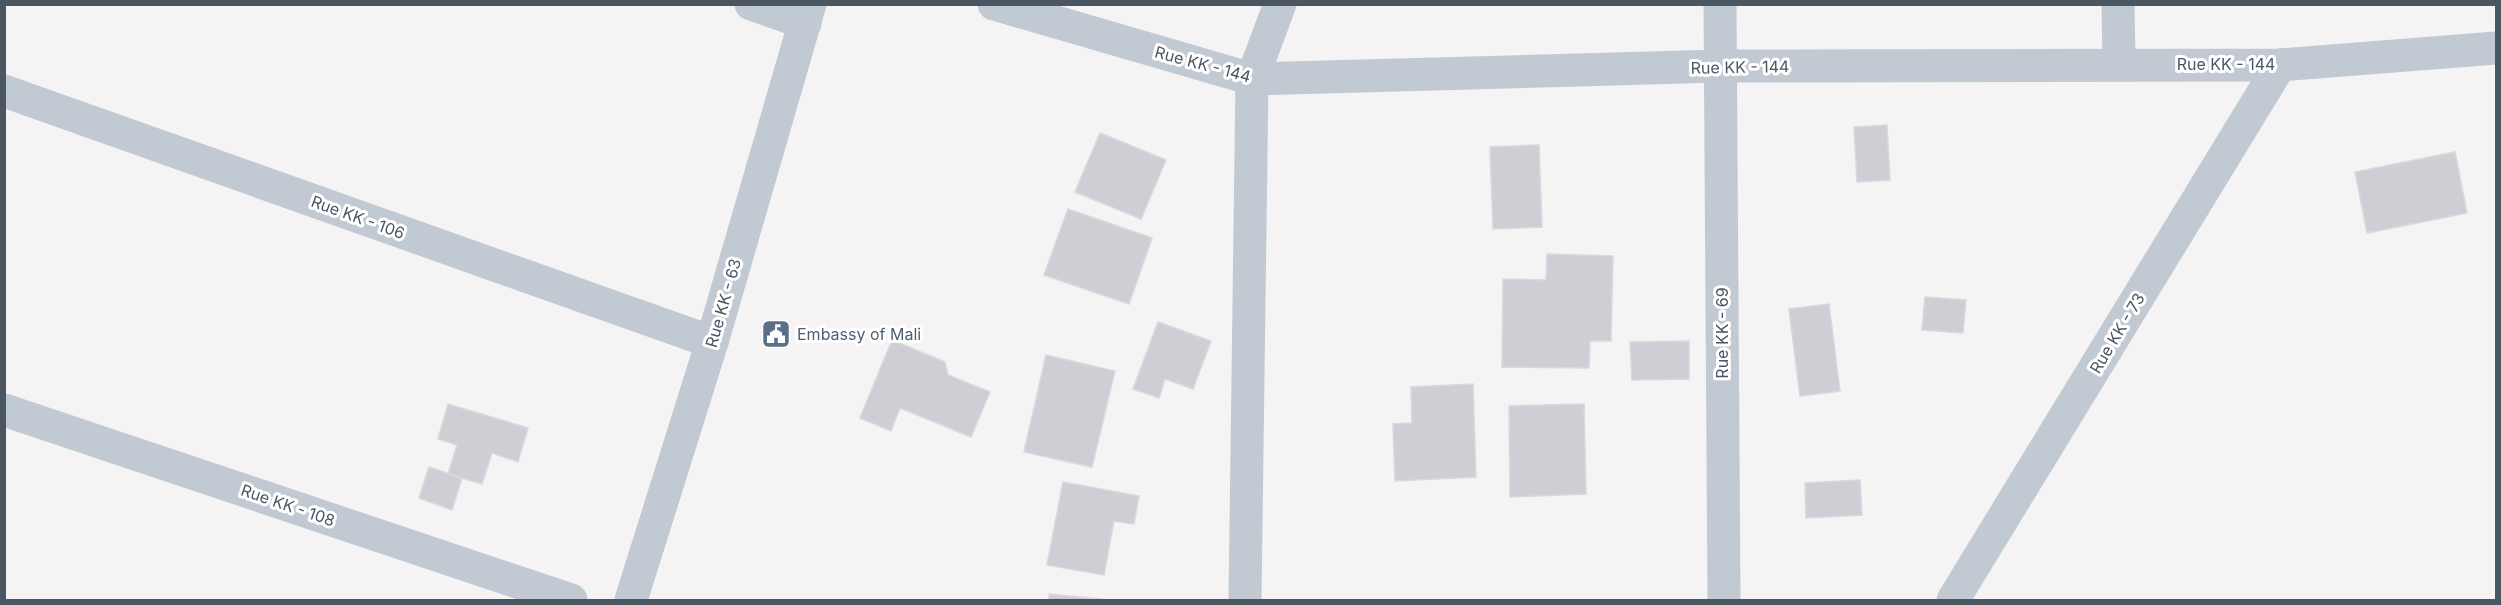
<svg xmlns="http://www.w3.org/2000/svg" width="2501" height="605" viewBox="0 0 2501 605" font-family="Inter,sans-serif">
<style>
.building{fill:#cdcfd5;stroke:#d7d9de;stroke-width:1.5}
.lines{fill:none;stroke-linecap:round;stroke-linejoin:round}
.minor{stroke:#c1cad2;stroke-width:33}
.labels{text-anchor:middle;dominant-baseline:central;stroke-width:6;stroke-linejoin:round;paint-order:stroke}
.street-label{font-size:16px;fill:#4a5661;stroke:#fff}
.service-label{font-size:16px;fill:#4e5e75;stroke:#fff;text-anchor:start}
</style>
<rect width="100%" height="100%" fill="#f5f3f3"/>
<g class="building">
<polygon points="1887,125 1890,180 1857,182 1854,127"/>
<polygon points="1100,133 1166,160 1141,219 1075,192"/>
<polygon points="1539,145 1542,227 1493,229 1490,147"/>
<polygon points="2455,152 2467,213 2367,233 2355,172"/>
<polygon points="1068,209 1152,238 1129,304 1044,275"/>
<polygon points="1547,254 1613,256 1611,341 1590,341 1589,368 1502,367 1503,279 1546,280"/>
<polygon points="1925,297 1966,300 1963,333 1922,330"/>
<polygon points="1829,304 1840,391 1800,396 1789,309"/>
<polygon points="1158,322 1211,341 1193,389 1165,379 1159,398 1133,389"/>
<polygon points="892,340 945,362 948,375 990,392 971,437 900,408 891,431 860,418"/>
<polygon points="1689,341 1689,379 1632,380 1630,342"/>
<polygon points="1046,355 1115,371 1092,467 1024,452"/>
<polygon points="1473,384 1476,477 1395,481 1393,424 1412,423 1411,387"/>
<polygon points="448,404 528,428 518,462 492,453 482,484 448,474 457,445 438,439"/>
<polygon points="1584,404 1586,494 1510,497 1509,406"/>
<polygon points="429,467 462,478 452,510 419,498"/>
<polygon points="1860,480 1862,515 1806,518 1805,483"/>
<polygon points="1063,482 1139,496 1134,524 1114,521 1104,575 1047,565"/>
<polygon points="1049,594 1110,600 1049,600"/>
</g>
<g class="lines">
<g class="minor">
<polyline points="751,4 805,23"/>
<polyline points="994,4 1252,79 1720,66 2280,65 2496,48"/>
<polyline points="1720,4 1724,600"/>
<polyline points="2118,4 2119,63"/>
<polyline points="4,91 712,342"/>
<polyline points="4,410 571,600"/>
<polyline points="631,600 712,342 810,4"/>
<polyline points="1245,600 1252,79 1280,4"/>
<polyline points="1953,600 2280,65"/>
</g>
</g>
<defs>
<g id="civic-square" transform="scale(1.5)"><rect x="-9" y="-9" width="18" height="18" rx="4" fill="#5c6f8a" stroke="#fff"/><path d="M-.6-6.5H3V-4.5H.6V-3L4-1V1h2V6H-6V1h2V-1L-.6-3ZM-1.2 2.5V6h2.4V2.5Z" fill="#fff"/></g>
</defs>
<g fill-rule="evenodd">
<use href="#civic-square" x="776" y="334"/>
</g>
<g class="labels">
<g class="street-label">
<text transform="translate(1203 64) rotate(15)">Rue KK - 144</text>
<text x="2226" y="64">Rue KK - 144</text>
<text transform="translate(1740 67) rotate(-1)">Rue KK - 144</text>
<text transform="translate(358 217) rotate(20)">Rue KK - 106</text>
<text transform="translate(723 303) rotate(-74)">Rue KK - 63</text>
<text transform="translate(1722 333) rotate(-90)">Rue KK - 69</text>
<text transform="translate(2117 333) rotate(-59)">Rue KK - 73</text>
<text transform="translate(288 505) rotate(19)">Rue KK - 108</text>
</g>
<g class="service-label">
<text x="797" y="334">Embassy of Mali</text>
</g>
</g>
<rect width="2501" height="605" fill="none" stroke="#4a5661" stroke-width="12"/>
</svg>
